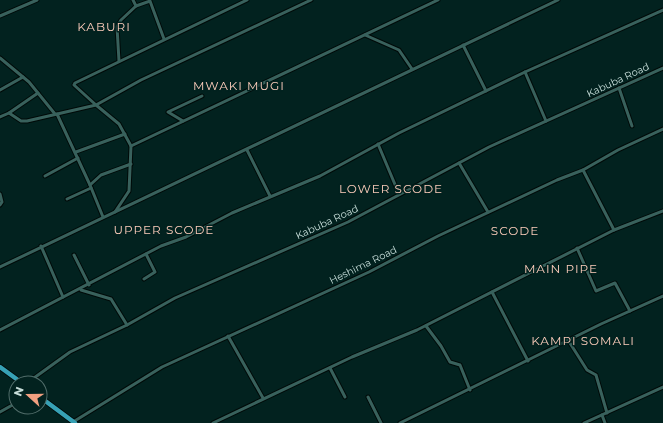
<svg xmlns="http://www.w3.org/2000/svg" width="663" height="423" viewBox="0 0 663 423" font-family="Montserrat,sans-serif">
<style>
.lines{fill:none;stroke-linecap:round;stroke-linejoin:round}
.minor-casing{stroke:#000a08;stroke-width:5}
.highway-casing{stroke:#000a08;stroke-width:6}
.minor{stroke:#38615c;stroke-width:3}
.highway{stroke:#37a1b5;stroke-width:4.5}
.labels{text-anchor:middle;dominant-baseline:central;stroke-width:3;stroke-linejoin:round;paint-order:stroke}
.street-label{font-size:10px;fill:#c8deda;stroke:#02221f}
.quarter-label{font-size:12px;letter-spacing:1px;fill:#fecebc;stroke:#02221f}
</style>
<rect width="100%" height="100%" fill="#02221f"/>
<g class="lines">
<g class="minor-casing">
<g id="minor">
<polyline points="133,0 136,6 150,1 164,39"/>
<polyline points="247,0 75,83 74,85 96,105 141,80 311,0"/>
<polyline points="0,16 37,0"/>
<polyline points="365,35 399,50 412,69"/>
<polyline points="463,45 486,91"/>
<polyline points="0,58 29,82 55,114"/>
<polyline points="119,61 117,27 121,20 136,6"/>
<polyline points="525,72 546,121"/>
<polyline points="619,88 632,126"/>
<polyline points="0,90 23,77"/>
<polyline points="9,113 21,121 27,121 96,105 119,124 131,146 129,191 115,212"/>
<polyline points="57,114 90,185 103,217"/>
<polyline points="0,117 9,113 38,93"/>
<polyline points="183,121 168,112 202,96"/>
<polyline points="378,144 399,194"/>
<polyline points="131,146 438,0"/>
<polyline points="247,150 270,196"/>
<polyline points="76,152 125,134"/>
<polyline points="459,163 488,212"/>
<polyline points="583,170 614,230"/>
<polyline points="45,176 78,158"/>
<polyline points="90,185 101,175 131,164"/>
<polyline points="0,194 2,202 0,205"/>
<polyline points="67,199 91,188"/>
<polyline points="41,246 63,297"/>
<polyline points="577,248 596,291 615,283 630,311"/>
<polyline points="74,255 89,285"/>
<polyline points="0,267 558,0"/>
<polyline points="144,279 155,272 146,254"/>
<polyline points="81,290 111,299 127,325"/>
<polyline points="492,292 528,361"/>
<polyline points="426,326 441,346 450,362 460,365 470,390"/>
<polyline points="0,330 161,246 186,237 232,213 320,176 399,133 525,72 663,10"/>
<polyline points="228,336 263,398"/>
<polyline points="568,340 587,370 596,375 607,413"/>
<polyline points="330,368 345,397"/>
<polyline points="27,383 70,352 127,325 175,298 348,222 489,147 663,68"/>
<polyline points="368,397 381,423"/>
<polyline points="0,412 16,403"/>
<polyline points="602,415 605,423"/>
<polyline points="73,422 162,367 369,272 438,236 557,180 583,170 618,150 663,129"/>
<polyline points="213,423 352,357 417,330 614,230 663,211"/>
<polyline points="400,423 601,324 663,296"/>
<polyline points="584,423 663,387"/>
</g>
</g>
<g class="highway-casing">
<g id="highway">
<polyline points="0,367 22,383"/>
<polyline points="40,397 75,423"/>
</g>
</g>
<use href="#minor" class="minor"/>
<use href="#highway" class="highway"/>
</g>
<g class="labels">
<g class="street-label">
<text transform="translate(618 80) rotate(-25)">Kabuba Road</text>
<text transform="translate(327 222) rotate(-25)">Kabuba Road</text>
<text transform="translate(363 265) rotate(-26)">Heshima Road</text>
</g>
<g class="quarter-label">
<text x="104" y="26">KABURI</text>
<text x="239" y="85">MWAKI MUGI</text>
<text x="391" y="188">LOWER SCODE</text>
<text x="164" y="229">UPPER SCODE</text>
<text x="515" y="230">SCODE</text>
<text x="561" y="268">MAIN PIPE</text>
<text x="583" y="340">KAMPI SOMALI</text>
</g>
</g>
<g transform="translate(28 395) rotate(291)"><circle r="19" fill="#02221f" stroke="#516d6a"/>
<path d="M0-3L7 15L0 10L-7 15Z" fill="#f2a080"/>
<text y="-6" font-size="11" font-weight="bold" text-anchor="middle" fill="#c8deda">N</text>
</g>
</svg>
